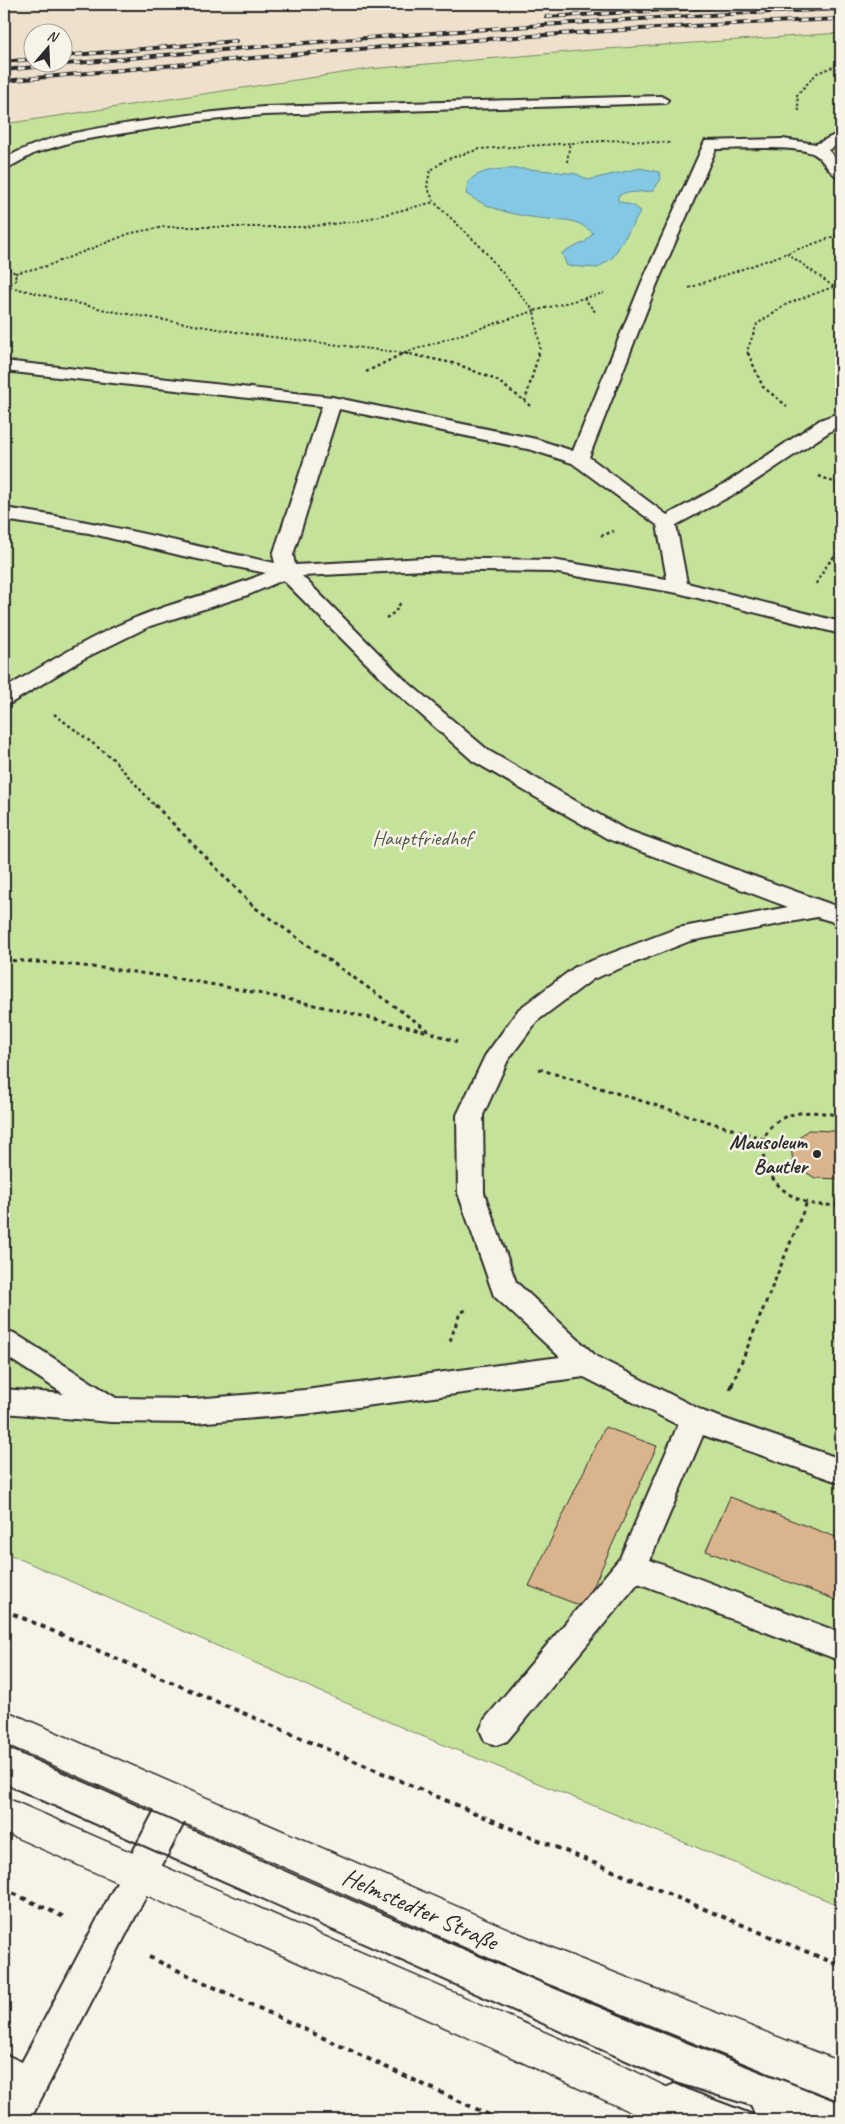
<svg xmlns="http://www.w3.org/2000/svg" width="845" height="2124" viewBox="0 0 845 2124" font-family="Caveat,sans-serif">
<style>
.built{fill:#eee0cc;fill-rule:evenodd}
.green{fill:#c5e29a;stroke:#788662}
.water{fill:#83c8e4;stroke:#60899a}
.building{fill:#dab48c;stroke:#2b2b2b}
.lines{fill:none;stroke-linecap:round;stroke-linejoin:round}
.service-casing{stroke:#2b2b2b;stroke-width:4}
.secondary-casing{stroke:#2b2b2b;stroke-width:3}
.path-far3{stroke:#2b2b2b;stroke-width:2;stroke-dasharray:2.5 2.5;stroke-linecap:butt}
.path-far2{stroke:#2b2b2b;stroke-width:2.5;stroke-dasharray:3 3;stroke-linecap:butt}
.path-far1{stroke:#2b2b2b;stroke-width:3;stroke-dasharray:4 4;stroke-linecap:butt}
.path{stroke:#2b2b2b;stroke-width:4;stroke-dasharray:5 5;stroke-linecap:butt}
.service{fill:#f7f3e8;fill-rule:evenodd}
.secondary{fill:#f7f3e8;fill-rule:evenodd}
.tram{stroke:#2b2b2b;stroke-width:2}
.rail-casing{stroke:#2b2b2b;stroke-width:4}
.rail{stroke:#f7f3e8;stroke-width:2.5;stroke-dasharray:7;stroke-linecap:butt}
.poi-dot{fill:#2b2b2b;stroke:#f7f3e8;stroke-width:2}
.labels{text-anchor:middle;dominant-baseline:central;stroke-width:5;stroke-linejoin:round;paint-order:stroke}
.park-label{font-size:21px;fill:#525947;stroke:#f7f3e8}
.poi-label{font-size:21px;font-weight:bold;fill:#2b2b2b;stroke:#f7f3e8;text-anchor:end}
.near-street-label{font-size:25px;fill:#2b2b2b;stroke:#f7f3e8}
</style>
<rect width="100%" height="100%" fill="#f7f3e8"/>
<filter id="ink" filterUnits="userSpaceOnUse"><feTurbulence type="fractalNoise" baseFrequency=".02" numOctaves="2"/><feDisplacementMap in="SourceGraphic" scale="10" xChannelSelector="R" yChannelSelector="G"/><feConvolveMatrix kernelMatrix="1 2 1 2 8 2 1 2 1" color-interpolation-filters="sRGB"/></filter>
<g filter="url(#ink)">
<path class="built" d="M4 4H841V33L591 50 369 69 4 124ZM32 32H62V62H32Z"/>
<polygon class="green" points="841,33 841,1906 412,1732 4,1552 4,124 369,69 591,50"/>
<path class="water" d="M640 168 659 172 661 179 653 191 624 193 618 196V201L634 206 641 211 613 257 598 268 567 266 562 253 585 242 593 233C571 215 564 222 539 218 512 215 489 209 466 194 467 191 467 186 468 183 482 159 553 172 577 174L588 180Z"/>
<g class="building">
<polygon points="808,1130 835,1131 841,1135 841,1179 815,1178 793,1164 791,1144"/>
<polygon points="605,1427 657,1446 584,1607 529,1586"/>
<polygon points="730,1497 841,1539 841,1602 706,1551"/>
</g>
<g class="lines">
<g class="service-casing">
<g id="service">
<path d="M661 96 668 100 666 103 264 115 200 121 75 141 35 153 4 170V159C43 136 87 130 131 123 176 116 219 111 264 107Z"/>
<path d="M841 132V143L828 150 841 164V178C828 174 824 158 812 153 793 145 738 149 716 149L657 284 589 457 667 515 726 483 820 420 841 412V424L740 491 676 525 687 583 841 622V634L678 593 552 572 424 570 302 576 405 680 489 751 624 829 841 908V924L817 917 690 941 593 979 537 1021 508 1060 483 1115 484 1193 516 1282 597 1357 705 1412 841 1459V1483L703 1435 650 1560 841 1633V1661L638 1583 507 1741 496 1745 485 1741 480 1730 485 1719 620 1558 678 1425 584 1377 305 1414 194 1423 111 1422 4 1413V1389L64 1394 4 1355V1330L14 1333 116 1398 194 1399 305 1390 560 1357 494 1296 458 1193 457 1115 485 1056 519 1009 575 967 678 928 788 907 608 839 473 761 391 688 283 580 248 595 150 626 83 659 11 703 4 704V689C46 664 89 637 135 618 178 600 223 591 266 573L183 556 89 533 4 520V508C95 520 184 544 275 563L273 555 322 406 4 371V361L332 397 536 439 573 451 641 284 705 141 783 139 816 144ZM339 409 532 450 572 463 657 525 667 579 552 560 424 558 295 565 293 555Z"/>
<polygon points="177,1786 189,1791 193,1802 189,1813 30,2120 4,2120 4,2097 6,2092 4,2091 4,2054 22,2062 165,1791"/>
<polygon points="675,2084 750,2107 755,2120 676,2120 662,2115 657,2102 662,2089"/>
</g>
</g>
<g class="secondary-casing">
<g id="secondary">
<polygon points="4,1710 559,1951 841,2062 841,2102 539,1980 4,1743"/>
<polygon points="4,1797 636,2072 704,2106 710,2120 648,2120 483,2044 4,1832"/>
</g>
</g>
<g class="path-far3">
<polyline points="799,111 797,95 817,73 841,64"/>
<polyline points="567,162 570,142"/>
<polyline points="787,253 841,292"/>
<polyline points="4,266 15,273 16,280 4,290"/>
<polyline points="15,273 47,266 131,233 164,227 304,227 359,221 434,202"/>
<polyline points="10,287 110,311 248,334 404,353 534,311 481,247 434,202 427,186 430,171 445,160 480,149 619,140 671,143"/>
<polyline points="689,288 841,234"/>
<polyline points="584,298 596,313"/>
<polyline points="401,354 410,354"/>
<polyline points="538,354 540,348 534,311 604,293"/>
<polyline points="748,354 747,351 757,324 787,304 841,284"/>
</g>
<g class="path-far2">
<polyline points="404,353 457,364 496,380 525,401"/>
<polyline points="748,353 763,387 787,406"/>
<polyline points="366,372 404,353"/>
<polyline points="530,406 525,401 539,353"/>
<polyline points="819,476 841,485"/>
<polyline points="601,536 614,531"/>
<polyline points="816,584 827,565 841,548"/>
<polyline points="386,618 395,612 401,602"/>
<polyline points="54,714 112,758 156,807"/>
</g>
<g class="path-far1">
<polyline points="155,805 254,907 432,1033 457,1042"/>
<path d="M4 960C149 967 288 997 428 1032"/>
<polyline points="539,1069 764,1139"/>
<path d="M841 1116C722 1089 753 1219 841 1204"/>
<polyline points="450,1341 460,1313 468,1309"/>
<polyline points="732,1385 807,1202"/>
</g>
<g class="path">
<polyline points="730,1389 732,1384"/>
<polyline points="4,1610 510,1828 841,1966"/>
<polyline points="4,1889 64,1917"/>
<polyline points="149,1957 500,2120"/>
</g>
<use href="#service" class="service"/>
<use href="#secondary" class="secondary"/>
<g class="tram">
<path d="M4 1746C281 1868 557 1996 841 2102"/>
<polyline points="4,1784 693,2091 769,2120"/>
</g>
<g class="rail-casing">
<g id="rail">
<polyline points="546,17 770,4"/>
<polyline points="62,56 236,41"/>
<polyline points="4,62 32,59"/>
<path d="M4 70C283 43 561 20 841 9"/>
<path d="M4 81C283 54 561 30 841 19"/>
</g>
</g>
<use href="#rail" class="rail"/>
</g>
</g>
<circle class="poi-dot" cx="817" cy="1154" r="5"/>
<g class="labels">
<g class="park-label">
<text x="422" y="838">Hauptfriedhof</text>
</g>
<g class="poi-label">
<text x="807" y="1142">Mausoleum<tspan x="807" dy="24">Bautler</tspan></text>
</g>
<g class="near-street-label">
<text transform="translate(420 1909) rotate(24)">Helmstedter Straße</text>
</g>
</g>
<rect width="845" height="2124" fill="none" stroke="#f7f3e8" stroke-width="20"/>
<rect x="10" y="10" width="825" height="2104" fill="none" stroke="#2b2b2b" stroke-width="2" filter="url(#ink)"/>
<g transform="translate(48 48) rotate(19)"><circle r="24" fill="#f7f3e8" stroke="#a5a39c"/>
<path d="M0-4L9 19L0 12L-9 19Z" fill="#2b2b2b"/>
<text y="-8" font-size="14" font-weight="bold" text-anchor="middle" fill="#2b2b2b">N</text>
</g>
</svg>
